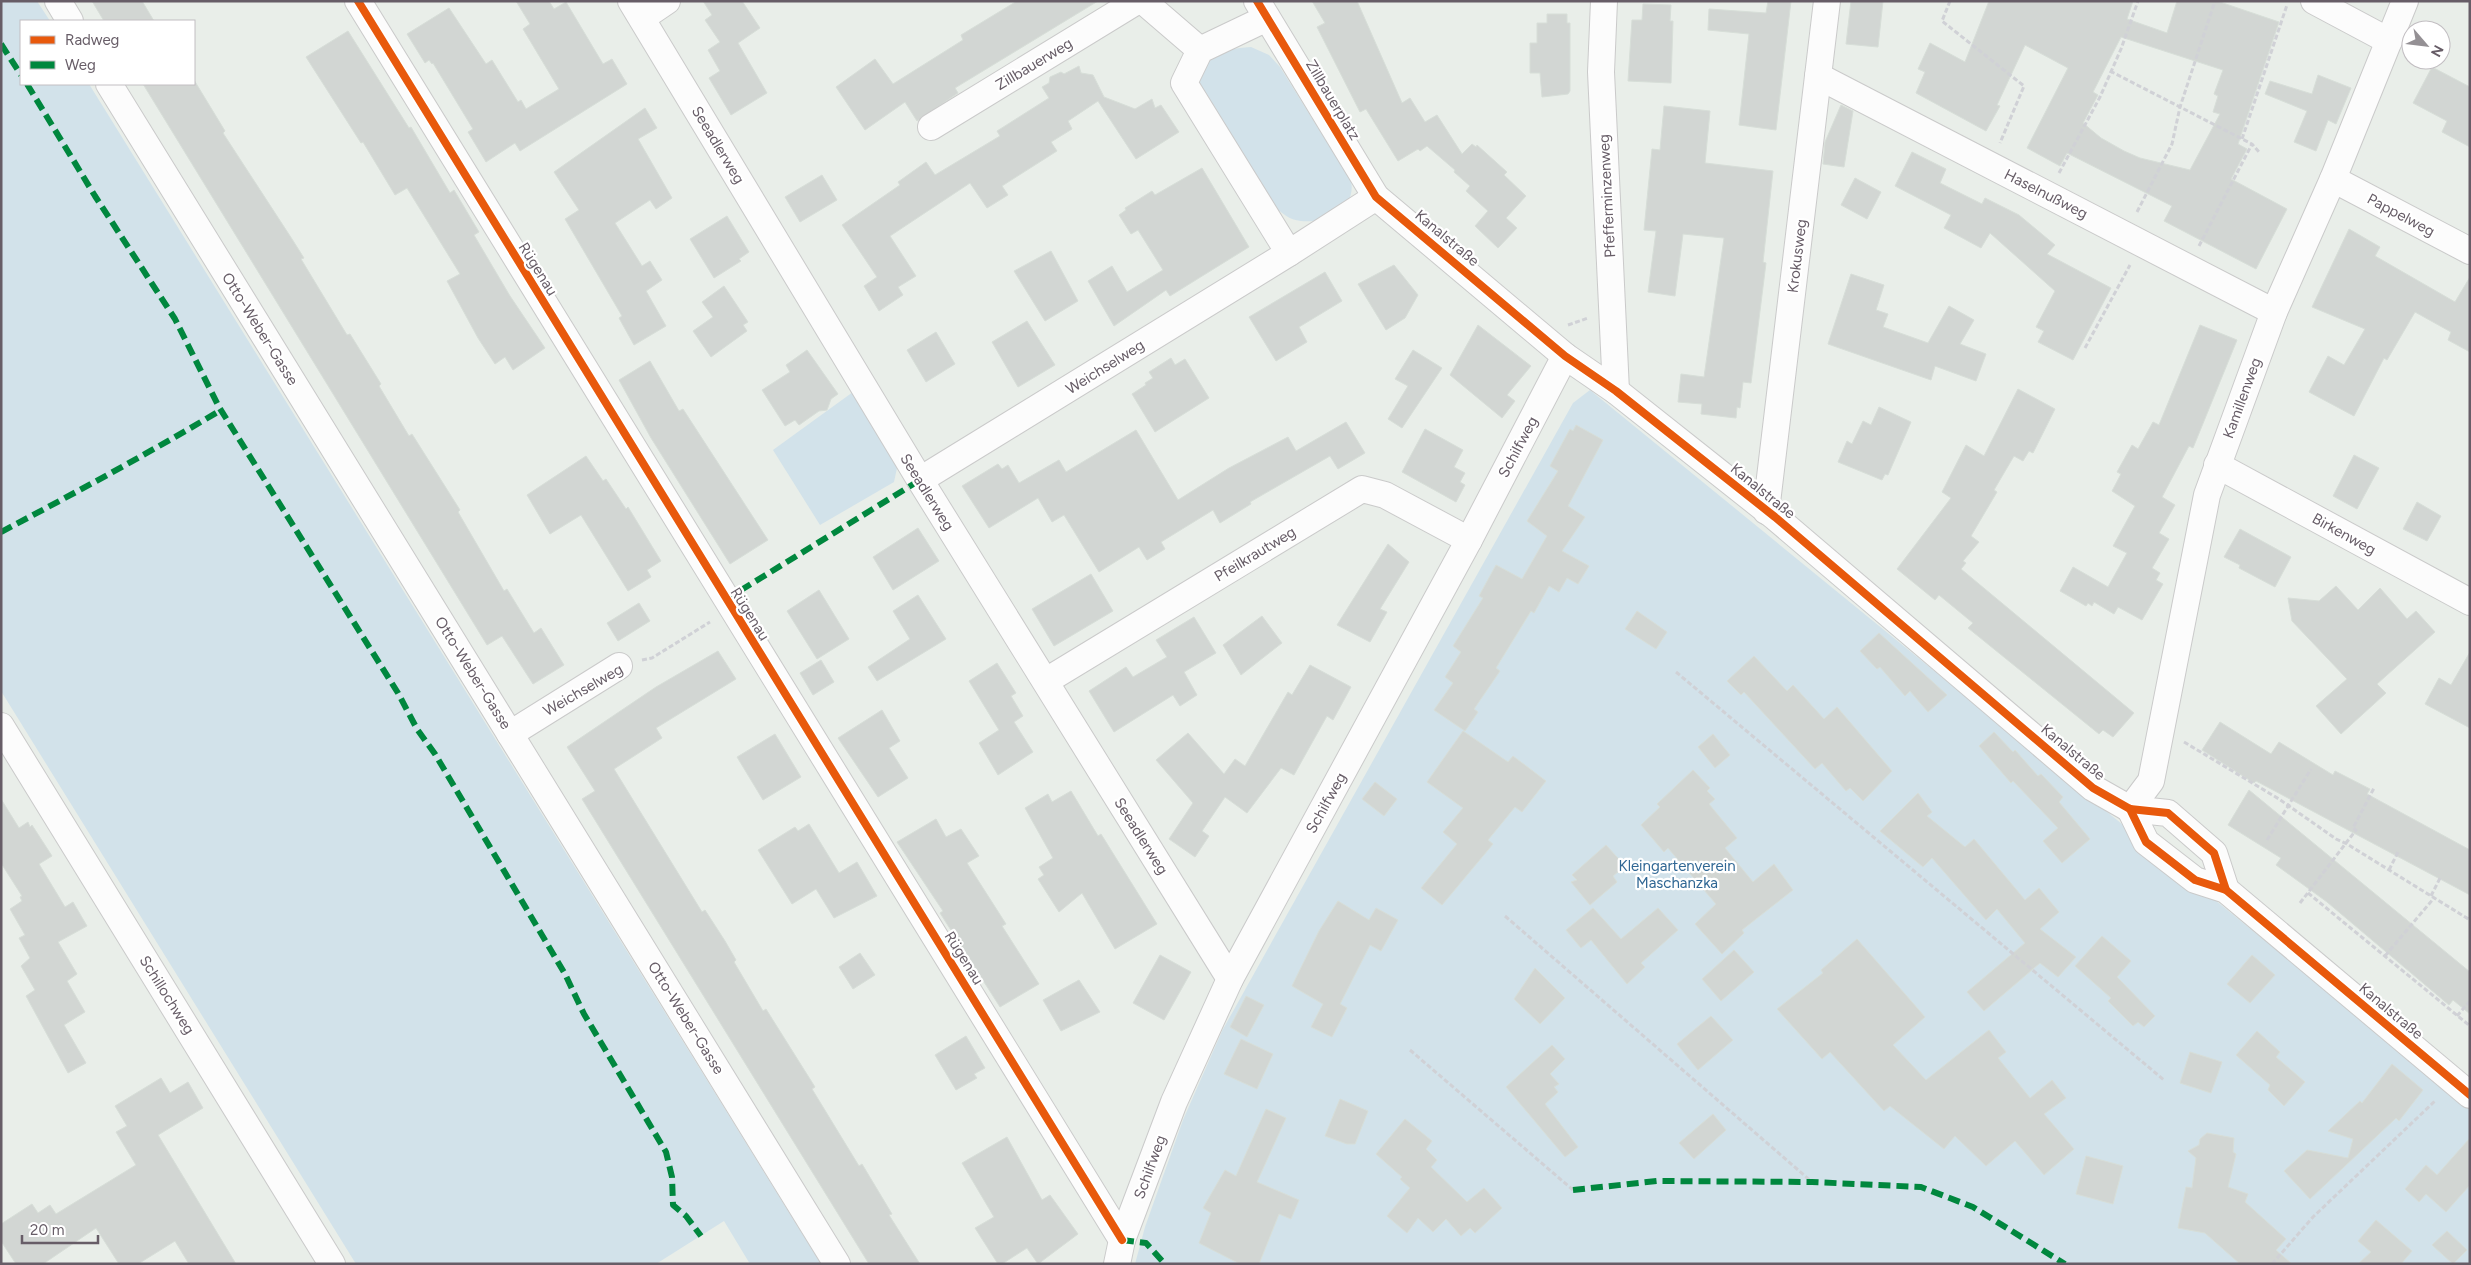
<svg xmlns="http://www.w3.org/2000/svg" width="2471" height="1265" viewBox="0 0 2471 1265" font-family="Figtree,sans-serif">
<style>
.green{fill:#d2e2ea}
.building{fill:#d2d6d3;stroke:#d7ded8;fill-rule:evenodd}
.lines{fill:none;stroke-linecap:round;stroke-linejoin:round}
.minor-casing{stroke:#cacaca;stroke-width:28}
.path{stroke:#d0d1d6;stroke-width:3;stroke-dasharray:5 2.5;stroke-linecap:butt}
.minor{stroke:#fcfcfc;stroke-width:26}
.quiet{stroke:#00873e;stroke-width:6;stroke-dasharray:12 6;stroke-linecap:butt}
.cycleway-casing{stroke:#fff;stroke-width:11}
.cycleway{stroke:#e8590c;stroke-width:8}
.labels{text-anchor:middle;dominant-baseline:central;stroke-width:4.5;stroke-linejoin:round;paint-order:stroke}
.street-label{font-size:15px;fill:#675d67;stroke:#fff}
.park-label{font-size:15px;fill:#306794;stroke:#fff}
</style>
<rect width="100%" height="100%" fill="#e9eee9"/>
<g class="green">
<polygon points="1,1 37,1 50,21 21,21 21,84 89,84 821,1264 750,1264 724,1221 656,1264 356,1264 1,691"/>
<path d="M1251 47 1269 55 1280 67 1351 181C1357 208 1325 224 1301 221 1289 220 1282 213 1274 206L1199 89C1201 55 1220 49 1251 47Z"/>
<polygon points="1590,390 2470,1108 2470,1264 1135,1264 1145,1227 1183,1120 1222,1031 1573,403"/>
<polygon points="853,392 897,468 894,482 820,525 773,450"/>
</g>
<g class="building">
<polygon points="92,1 142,1 154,21 104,21"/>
<polygon points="516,1 549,1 554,9 566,2 603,64 612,59 627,84 520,151 515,143 486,162 468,132 473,129 433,63 432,64 429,60 425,63 407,34 449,8 486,64 492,60 518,102 521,100 526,109 559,89 523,29 530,24"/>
<polygon points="703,1 742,1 760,28 738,43 767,93 731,115 709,78 720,71 708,50 720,42 705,20 712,15"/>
<polygon points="1017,1 1098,1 955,88 958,93 917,121 905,102 865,130 836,87 875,59 893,84 963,40 961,35"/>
<polygon points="1312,1 1357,1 1402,103 1410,98 1425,122 1437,115 1462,154 1472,144 1476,147 1477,145 1507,172 1504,175 1526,196 1506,218 1517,228 1498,248 1475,226 1488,211 1466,191 1470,186 1454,172 1455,170 1427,146 1420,151 1418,149 1398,161 1366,109 1360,112 1317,27 1325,23"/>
<polygon points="1768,1 1791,1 1776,130 1739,125 1749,34 1708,30 1709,9 1766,13"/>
<polygon points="1851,1 1883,1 1878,47 1846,44"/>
<path d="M1989 1H2133L2127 19 2167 33 2177 1H2217L2279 22 2238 144 2247 149 2231 179 2287 209 2256 269 2164 221 2172 206 2067 153 2060 166 2027 148 2068 68 2025 45 1997 105 2000 106 1986 131 1916 93 1925 72 1918 69 1930 43 1965 62ZM2121 37 2223 70 2214 94 2218 96 2213 112 2220 114 2190 170 2140 158 2124 151 2101 138 2083 123 2098 95 2093 92Z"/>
<polygon points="1643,4 1671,5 1670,21 1673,21 1671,83 1628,81 1632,20 1642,20"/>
<polygon points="1547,14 1567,14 1567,23 1570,23 1570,91 1568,94 1542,97 1540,73 1530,73 1530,43 1537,43 1537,23 1547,23"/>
<polygon points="348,31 409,128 411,127 450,193 454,190 479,232 474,235 510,296 545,348 513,370 505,357 495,364 478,338 447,281 460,274 407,188 395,195 363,142 361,143 306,57"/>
<polygon points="1079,66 1081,73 1093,75 1104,97 1135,109 1152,99 1155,108 1161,105 1179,132 1136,159 1098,101 1068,121 1072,129 1051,142 1057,151 1002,186 1008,195 987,208 970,183 890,236 916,276 898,287 903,295 879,311 864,286 877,277 842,225 900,185 898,182 926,162 935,175 1000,136 997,131 1049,98 1042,87 1049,83 1050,77 1061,72 1064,74"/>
<polygon points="2432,67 2470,87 2470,147 2442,132 2447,121 2413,103"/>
<polygon points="2318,75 2351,88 2336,124 2328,120 2316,151 2294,142 2307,111 2265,94 2270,81 2312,94"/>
<polygon points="194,80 225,131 223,133 292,239 304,258 301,259 347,335 350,334 381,384 379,386 409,436 412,434 460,510 458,512 504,591 507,589 534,633 541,628 564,665 533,684 502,636 487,645 143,84 194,84"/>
<polygon points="1841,105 1853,111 1844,167 1823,164 1825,142"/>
<polygon points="1664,106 1710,111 1705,163 1773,171 1763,262 1766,263 1751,383 1743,382 1740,408 1737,407 1736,418 1701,414 1702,404 1678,402 1681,374 1704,377 1724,238 1683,234 1675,296 1648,292 1656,231 1644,230 1652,149 1660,150"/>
<polygon points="645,108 657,128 638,139 672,198 656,209 650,200 615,223 642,266 650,261 662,280 646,291 666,326 634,345 619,318 622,316 565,219 579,210 554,172"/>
<polygon points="1912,152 1946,169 1940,183 1982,204 1985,198 2019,215 2055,245 2047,254 2111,288 2073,360 2038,342 2044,331 2036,327 2055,291 1990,233 1981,248 1944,228 1951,215 1895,186"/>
<polygon points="1202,168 1249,247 1170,296 1166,290 1114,326 1088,281 1112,266 1127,292 1163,270 1138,230 1131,234 1119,215 1126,210 1125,208 1152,191 1155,195"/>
<polygon points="822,175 837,200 800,222 785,197"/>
<polygon points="1855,178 1881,192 1867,219 1841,205"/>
<polygon points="727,216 749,252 739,259 741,261 714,278 690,239"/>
<polygon points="2349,229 2380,247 2375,256 2455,302 2470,277 2470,352 2448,340 2451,332 2415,312 2387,360 2384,358 2354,416 2309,392 2328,356 2344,365 2365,329 2312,307"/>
<polygon points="1051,251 1078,301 1045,321 1014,271"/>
<polygon points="1394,265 1418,295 1405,318 1386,330 1358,284"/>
<polygon points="1325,272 1342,301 1299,327 1307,342 1276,361 1249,317"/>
<polygon points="1851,274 1884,285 1876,310 1888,314 1883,327 1928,343 1949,306 1974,320 1960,344 1986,354 1976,381 1935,366 1931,380 1828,344"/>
<polygon points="724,286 748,322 743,325 747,331 711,357 693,331 713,317 702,302"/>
<polygon points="1027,321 1055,365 1018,387 992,342"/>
<polygon points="1478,325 1531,366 1507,395 1515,401 1502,418 1450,375"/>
<polygon points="2200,325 2237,340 2193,448 2189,446 2162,497 2175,505 2159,533 2169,539 2152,568 2160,573 2156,580 2163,584 2142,620 2118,607 2114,614 2094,602 2092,606 2088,603 2086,606 2060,591 2073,567 2108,587 2127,553 2113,546 2135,506 2112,491 2121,474 2117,472 2132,445 2138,449 2153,422 2159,425"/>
<polygon points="936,332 955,364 926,382 907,350"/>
<polygon points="807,350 838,394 831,399 827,410 819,411 799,425 795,420 785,426 762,390 790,372 786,365"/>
<polygon points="1413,350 1442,368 1402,428 1388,419 1408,386 1395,379"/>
<polygon points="1171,358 1175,365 1185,359 1209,398 1155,432 1132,394 1146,385 1145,383 1153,378 1149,372"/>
<polygon points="650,361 679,411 683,409 768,540 730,564 651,438 619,380"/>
<polygon points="2018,389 2055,409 2033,453 2029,451 2023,461 2014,456 1994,490 1997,492 1971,536 1979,542 1963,561 1966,563 1961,569 2134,713 2113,737 2103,730 2099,734 1968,628 1973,623 1939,595 1935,600 1897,569 1951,498 1942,492 1966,445 1984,456"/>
<polygon points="1879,407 1911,422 1888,475 1885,474 1882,480 1838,462 1847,441 1852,444 1863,421 1871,425"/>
<polygon points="1346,422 1365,453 1338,469 1330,456 1250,502 1251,504 1220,523 1213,510 1161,542 1165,549 1147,560 1139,547 1099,572 1064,515 1052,522 1038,498 989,528 962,486 998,464 1002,469 1008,465 1019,483 1059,460 1066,472 1136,430 1178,500 1229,468 1288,437 1296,451"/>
<polygon points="1576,425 1603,440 1568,506 1585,517 1562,551 1589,566 1578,584 1567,578 1559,592 1549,586 1534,613 1531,611 1496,668 1500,671 1474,709 1478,712 1465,731 1434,710 1453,683 1445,677 1461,652 1453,646 1483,598 1479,596 1496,565 1522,579 1547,536 1527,521 1558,471 1550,466 1570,429 1573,431"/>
<polygon points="1425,429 1463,450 1454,467 1465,473 1460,482 1465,485 1456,502 1402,472"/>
<polygon points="2354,455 2379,468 2357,509 2333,496"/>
<polygon points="586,456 603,481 606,479 626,509 628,507 661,561 647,570 651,577 628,591 581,515 550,534 527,495"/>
<polygon points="2417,502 2441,516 2427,541 2403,529"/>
<polygon points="918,528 939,561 893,590 873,557"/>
<polygon points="2240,529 2291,557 2275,587 2239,568 2240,565 2224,557"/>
<polygon points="1388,544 1409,562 1380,609 1387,612 1370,642 1337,625"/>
<polygon points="1091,574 1113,611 1054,646 1032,609"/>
<polygon points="2336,586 2358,610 2380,588 2407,619 2416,611 2435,632 2377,684 2386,693 2341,734 2316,706 2347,679 2292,621 2288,598 2319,601"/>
<polygon points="819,590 849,639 817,659 787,611"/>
<polygon points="918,595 946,639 877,681 868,667 910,639 893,611"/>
<polygon points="639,603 650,621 618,641 607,623"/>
<polygon points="1637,611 1667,632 1656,649 1625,629"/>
<polygon points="1262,616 1282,643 1241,675 1223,645"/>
<polygon points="1194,617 1216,653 1184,672 1197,695 1180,706 1173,695 1114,732 1089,691 1126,667 1133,677 1167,657 1156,640"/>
<polygon points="1879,633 1947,695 1928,712 1910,691 1905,696 1880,667 1877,669 1860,651"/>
<polygon points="718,651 736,679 656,728 662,738 614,769 702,912 705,910 725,941 736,960 734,962 763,1011 766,1009 815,1087 812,1089 859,1166 862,1164 892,1214 889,1215 920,1264 869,1264 582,799 595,791 567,747 656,687"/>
<polygon points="2470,652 2470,728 2425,704 2439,678 2451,685"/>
<polygon points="1754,656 1787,691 1793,685 1824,719 1837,707 1892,771 1863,801 1850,788 1846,791 1822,763 1815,769 1744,692 1741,695 1727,681"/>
<polygon points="821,660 834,682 813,695 800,673"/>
<polygon points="997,663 1016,693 1011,696 1023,716 1014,722 1033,752 998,775 979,743 999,730 969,681"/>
<polygon points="1310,665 1351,687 1333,720 1327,716 1294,775 1281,768 1247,813 1225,797 1202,831 1209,836 1195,857 1169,839 1193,803 1156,760 1188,733 1224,774 1235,759 1245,766 1288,692 1292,695"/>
<polygon points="882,710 900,741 889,748 908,778 878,797 838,738"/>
<polygon points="2220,722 2271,754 2279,742 2333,775 2335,771 2370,789 2367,794 2470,850 2470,895 2256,781 2254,783 2202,750"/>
<polygon points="1463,731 1508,762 1513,756 1546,781 1522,812 1515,807 1488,840 1493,844 1442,905 1421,888 1457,844 1443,832 1463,808 1427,782"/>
<polygon points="1994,732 2013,752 2015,750 2038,776 2041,774 2063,797 2059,802 2090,839 2062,863 2043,841 2058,828 2013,781 2011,783 1979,746"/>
<polygon points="775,734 801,777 763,800 737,757"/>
<polygon points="1713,734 1730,755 1715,768 1698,747"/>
<polygon points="1693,770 1710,788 1707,791 1715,799 1709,804 1737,838 1725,848 1753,882 1774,864 1793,890 1742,930 1744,933 1722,954 1695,924 1716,904 1668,848 1664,852 1641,825 1660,807 1657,804"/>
<polygon points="1375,782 1397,799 1384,816 1362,799"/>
<polygon points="2249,790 2470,972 2470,1014 2453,1000 2449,1005 2327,902 2276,865 2281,858 2228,825"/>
<polygon points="1071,791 1098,836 1101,834 1157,924 1115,949 1082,893 1059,912 1038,879 1044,875 1039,867 1053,858 1025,808 1048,794 1052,802"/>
<polygon points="1918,793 1932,812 1927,816 1965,847 1974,839 2025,900 2039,888 2059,912 2040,929 2076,957 2058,977 2040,963 1984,1011 1967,992 2025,943 1997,909 1986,920 1932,858 1923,867 1880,831"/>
<polygon points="1,799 19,828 28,822 30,827 32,825 52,856 39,864 65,907 73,902 87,926 58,942 77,974 67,981 85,1012 64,1025 86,1063 68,1073 26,996 35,990 21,966 30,958 19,938 25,935 10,909 22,901 20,897 22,896 1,863"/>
<polygon points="936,819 946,837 961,829 979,856 967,863 1006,924 1002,926 1039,984 1000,1007 940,913 943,911 897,842"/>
<polygon points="809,824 839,873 857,862 877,896 834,918 816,889 792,904 758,850 795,827 798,831"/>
<polygon points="1606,845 1625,866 1613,876 1617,882 1590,905 1571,882 1577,880 1572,875"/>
<polygon points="1338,901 1369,920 1376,908 1398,920 1381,951 1370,945 1340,1004 1347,1008 1332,1037 1311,1027 1323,1004 1292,986 1319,931"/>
<polygon points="1593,908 1621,939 1658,908 1678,930 1641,963 1645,967 1627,984 1591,940 1581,948 1566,930"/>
<polygon points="2102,936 2131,961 2117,977 2155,1016 2144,1027 2138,1022 2133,1026 2108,1001 2111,998 2075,966"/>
<polygon points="1857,939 1925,1017 1893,1045 1926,1080 1989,1030 2006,1052 1998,1058 2030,1098 2052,1080 2066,1098 2044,1114 2074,1149 2044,1175 2015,1141 1986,1166 1955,1136 1944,1149 1890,1106 1884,1111 1830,1052 1822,1059 1777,1009 1823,973 1821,970"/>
<polygon points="1734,950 1754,972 1721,1001 1702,979"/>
<polygon points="860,953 875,975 853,989 839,967"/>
<polygon points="1160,955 1191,972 1164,1020 1133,1003"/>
<polygon points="2252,955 2275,975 2250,1003 2227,984"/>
<polygon points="1535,968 1565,998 1540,1024 1514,999"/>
<polygon points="1079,980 1100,1012 1061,1031 1043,1000"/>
<polygon points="1246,996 1264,1005 1247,1037 1230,1027"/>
<polygon points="1711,1016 1733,1040 1698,1070 1677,1044"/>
<polygon points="2257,1031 2280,1052 2276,1057 2305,1082 2284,1106 2268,1090 2270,1085 2236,1055"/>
<polygon points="966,1036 985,1068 974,1074 977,1078 956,1090 935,1055"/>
<polygon points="1241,1039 1273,1054 1257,1089 1224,1074"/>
<polygon points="1552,1045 1565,1059 1550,1074 1559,1084 1554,1087 1558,1092 1545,1104 1578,1147 1565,1157 1506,1087"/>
<polygon points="2190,1052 2222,1062 2211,1093 2180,1083"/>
<polygon points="2392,1064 2423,1090 2399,1121 2396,1118 2310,1199 2284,1171 2307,1150 2348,1158 2353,1139 2328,1131 2360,1101 2362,1103"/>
<polygon points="161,1078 170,1093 188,1082 203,1108 158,1135 236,1264 189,1264 175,1241 138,1264 119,1264 96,1228 43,1264 16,1264 1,1241 1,1224 32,1204 38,1213 50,1205 56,1214 136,1165 116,1132 127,1126 115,1106"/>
<polygon points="1340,1099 1368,1111 1355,1144 1347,1144 1325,1136"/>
<polygon points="1266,1109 1286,1118 1257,1182 1299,1200 1291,1219 1279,1214 1259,1264 1240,1264 1199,1243 1211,1213 1203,1208 1225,1170 1236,1176"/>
<polygon points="1713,1114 1726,1130 1694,1159 1679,1143"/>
<polygon points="1405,1119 1432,1141 1426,1149 1437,1160 1431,1167 1467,1202 1484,1188 1502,1208 1475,1233 1470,1228 1461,1236 1446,1219 1433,1232 1418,1218 1407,1233 1387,1216 1410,1188 1400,1179 1402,1177 1376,1154"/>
<polygon points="2207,1133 2234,1138 2233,1152 2236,1154 2228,1187 2248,1194 2245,1202 2286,1239 2276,1250 2292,1264 2240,1264 2205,1233 2178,1228 2186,1187 2192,1188 2196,1158 2188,1151 2199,1145 2200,1139"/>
<polygon points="1007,1137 1042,1200 1050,1195 1078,1234 1038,1264 1027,1248 1002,1264 998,1264 975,1228 994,1217 962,1163"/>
<polygon points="2470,1138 2470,1185 2446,1212 2426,1194 2419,1202 2405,1189 2426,1165 2437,1175"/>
<polygon points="2086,1156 2123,1166 2113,1204 2076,1194"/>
<polygon points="2376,1220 2412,1251 2401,1264 2358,1264 2371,1252 2358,1241"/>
<polygon points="2447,1231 2467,1250 2453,1264 2432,1245"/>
</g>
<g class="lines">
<g class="minor-casing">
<g id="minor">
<polyline points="58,1 70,21"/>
<polyline points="358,1 1122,1240"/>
<polyline points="631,1 920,480 1230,979"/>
<polyline points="1143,1 1200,50"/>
<polyline points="1257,1 1376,197 1565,356 1616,391 1775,517 2093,788 2130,809 2168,813 2214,853 2226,890"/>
<polyline points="1604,1 1601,72 1616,391"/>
<polyline points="2314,1 2389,41"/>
<polyline points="642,18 667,1"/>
<polyline points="1267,18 1200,50 1184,83 1289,253"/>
<polyline points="1818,76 2274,312"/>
<polyline points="109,84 837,1264"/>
<polyline points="931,127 1137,1"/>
<polyline points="2333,179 2470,251"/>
<polyline points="2217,465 2470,602"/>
<polyline points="920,480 1289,253 1376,197"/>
<polyline points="1766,511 1827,1"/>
<polyline points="1046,681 1362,489 1385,495 1469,540"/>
<polyline points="1,726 332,1264"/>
<polyline points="510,734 619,666"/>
<polyline points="2130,809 2151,781 2207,495 2274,312 2333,179 2405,1"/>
<polyline points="2130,809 2146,842 2195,880 2226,890 2470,1095"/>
<polyline points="1117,1264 1122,1240 1174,1102 1230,979 1469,540 1565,356"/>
</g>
</g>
<g class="path">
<polyline points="1950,1 1942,21 2024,86 2000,143"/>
<polyline points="2110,71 2252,144 2259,152"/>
<polyline points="2242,139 2287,5"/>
<polyline points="2059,173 2100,97 2121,49 2138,1"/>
<polyline points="2137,212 2172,144 2180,107 2215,1"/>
<polyline points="2199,246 2252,144"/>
<polyline points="1568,325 1588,318"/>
<polyline points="2085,348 2130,265"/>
<polyline points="642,660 652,658 710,622"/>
<polyline points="1676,672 2164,1080"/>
<polyline points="2184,742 2279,799 2336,839 2347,844 2470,920"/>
<polyline points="2267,840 2311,769"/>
<polyline points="2389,870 2398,852"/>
<polyline points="2308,893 2470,1026"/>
<polyline points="2431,896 2441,876"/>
<polyline points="2300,903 2356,830 2353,828 2374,788"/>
<polyline points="1505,916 1812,1182"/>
<polyline points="2385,956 2434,898"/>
<polyline points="2457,1016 2470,1001"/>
<polyline points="1410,1050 1573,1190"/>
<polyline points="2272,1264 2313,1217 2436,1100"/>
</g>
<use href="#minor" class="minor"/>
<g class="quiet">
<polyline points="1,44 21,75"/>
<polyline points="27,84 95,196 175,319 219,407 398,693 417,729 435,754 565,974 584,1014 666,1152 672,1177 673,1205 686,1216 701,1236"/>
<path d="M1 532C75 493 149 453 221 410"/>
<polyline points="725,600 920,480"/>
<polyline points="1573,1190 1657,1181 1812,1182 1921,1187 1973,1207 2065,1264"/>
<polyline points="1122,1240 1146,1243 1165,1264"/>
</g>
<g class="cycleway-casing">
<g id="cycleway">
<polyline points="358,1 1122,1240"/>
<polyline points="1257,1 1376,197 1565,356 1616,391 1775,517 2093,788 2130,809 2168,813 2214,853 2226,890"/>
<polyline points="2130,809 2146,842 2195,880 2226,890 2470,1095"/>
</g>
</g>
<use href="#cycleway" class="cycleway"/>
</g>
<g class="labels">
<g class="street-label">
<text transform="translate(1034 64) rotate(-31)">Zillbauerweg</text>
<text transform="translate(1333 100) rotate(59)">Zillbauerplatz</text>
<text transform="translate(718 145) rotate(59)">Seeadlerweg</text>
<text transform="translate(2046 194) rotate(27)">Haselnußweg</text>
<text transform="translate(1607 196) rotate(-93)">Pfefferminzenweg</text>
<text transform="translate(2401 215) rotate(28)">Pappelweg</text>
<text transform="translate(1447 238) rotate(40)">Kanalstraße</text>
<text transform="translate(1797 256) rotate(-83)">Krokusweg</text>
<text transform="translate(538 269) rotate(58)">Rügenau</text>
<text transform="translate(260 329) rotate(58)">Otto-Weber-Gasse</text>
<text transform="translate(1105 367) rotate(-32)">Weichselweg</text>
<text transform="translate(2242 398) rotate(-70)">Kamillenweg</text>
<text transform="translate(1518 447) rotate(-62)">Schilfweg</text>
<text transform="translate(1763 491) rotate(39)">Kanalstraße</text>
<text transform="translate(927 492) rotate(58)">Seeadlerweg</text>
<text transform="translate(2344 534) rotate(29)">Birkenweg</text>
<text transform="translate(1255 554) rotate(-31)">Pfeilkrautweg</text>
<text transform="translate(750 614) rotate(58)">Rügenau</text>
<text transform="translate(473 673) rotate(58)">Otto-Weber-Gasse</text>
<text transform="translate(583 690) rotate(-30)">Weichselweg</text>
<text transform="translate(2073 752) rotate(40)">Kanalstraße</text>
<text transform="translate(1326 803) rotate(-61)">Schilfweg</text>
<text transform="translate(1141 836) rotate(58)">Seeadlerweg</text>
<text transform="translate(964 958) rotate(58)">Rügenau</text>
<text transform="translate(167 995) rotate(58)">Schillochweg</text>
<text transform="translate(2391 1011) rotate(40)">Kanalstraße</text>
<text transform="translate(686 1018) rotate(58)">Otto-Weber-Gasse</text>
<text transform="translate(1150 1167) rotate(-70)">Schilfweg</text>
</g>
<g class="park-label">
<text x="1677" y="866">Kleingartenverein<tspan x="1677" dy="17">Maschanzka</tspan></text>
</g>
</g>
<rect width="2471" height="1265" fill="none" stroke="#675d67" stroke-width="5"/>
<rect x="20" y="20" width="175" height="65" fill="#ffffff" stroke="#c2bec2"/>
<rect x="30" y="36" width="25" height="8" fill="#e8590c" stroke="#c2bec2"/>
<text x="65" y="45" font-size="15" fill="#675d67">Radweg</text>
<rect x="30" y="61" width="25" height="8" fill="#00873e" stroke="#c2bec2"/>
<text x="65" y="70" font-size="15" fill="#675d67">Weg</text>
<g transform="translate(2426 45) rotate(118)"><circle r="24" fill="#ffffff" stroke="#c2bec2"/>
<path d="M0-4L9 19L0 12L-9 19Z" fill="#949094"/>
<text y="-8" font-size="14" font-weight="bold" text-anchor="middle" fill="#675d67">N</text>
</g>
<path d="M22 1235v8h76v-8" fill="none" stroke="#675d67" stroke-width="2.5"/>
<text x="30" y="1235" font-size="15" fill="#675d67" stroke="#ffffff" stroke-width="4" paint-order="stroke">20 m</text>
</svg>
